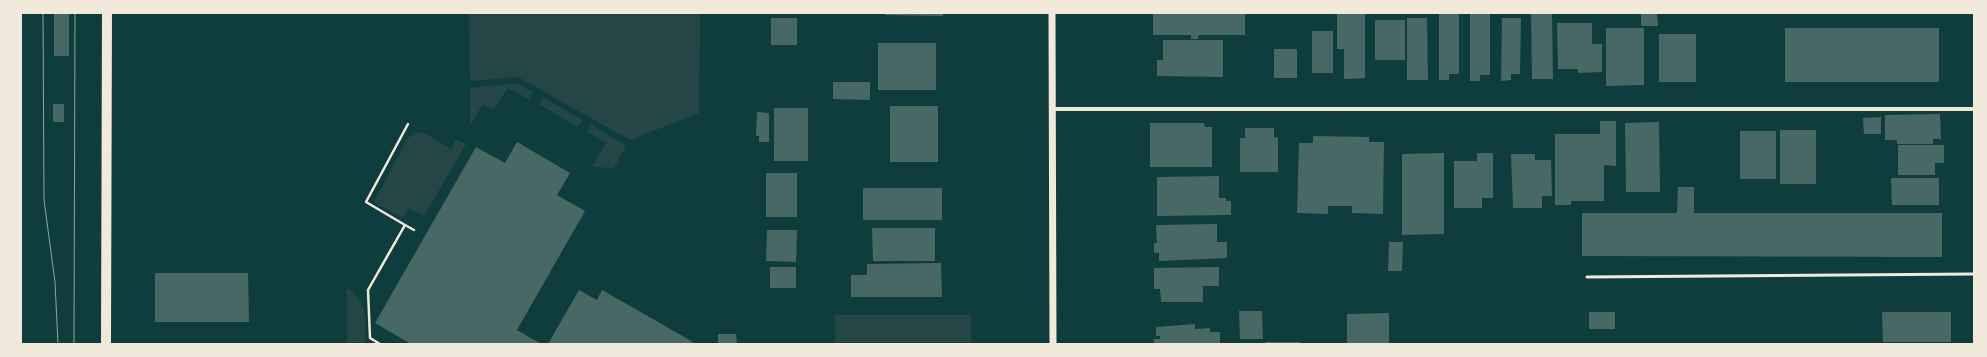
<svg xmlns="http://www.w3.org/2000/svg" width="1987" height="357" viewBox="0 0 1987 357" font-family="'Alegreya Sans',sans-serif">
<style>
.green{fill:#244646}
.building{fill:#486865}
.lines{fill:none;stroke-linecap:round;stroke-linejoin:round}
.path{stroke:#f1e9da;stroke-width:2.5}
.service{stroke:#f1e9da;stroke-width:3}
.minor{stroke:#f1e9da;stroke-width:4}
.tertiary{stroke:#f1e9da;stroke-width:7}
.primary{stroke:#f1e9da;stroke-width:10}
.tram{stroke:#97a49c;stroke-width:1}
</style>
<rect width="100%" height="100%" fill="#0f3d3e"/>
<g class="green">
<polygon points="469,13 700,13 699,113 630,140 518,77 470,81"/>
<polygon points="517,83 533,92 529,99 508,88 494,110 483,104 470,125 470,88"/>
<polygon points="543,97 582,120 578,127 539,104"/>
<polygon points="591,125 626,146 614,168 592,167 606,143 587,132"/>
<polygon points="416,132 424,133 451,149 456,139 466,144 424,216 409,208 402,218 374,202 407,139"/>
<path d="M347 288C369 304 366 320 365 344H347Z"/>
<rect x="835" y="315" width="136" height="29"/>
</g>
<g class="building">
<rect x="54" y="13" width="15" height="43"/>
<polygon points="885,13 943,13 943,16 885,15"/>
<polygon points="1153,13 1245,13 1245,35 1199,35 1198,39 1191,39 1191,35 1153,35"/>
<polygon points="1337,13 1365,13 1365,78 1344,79 1344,49 1337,49"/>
<polygon points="1439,13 1459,13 1459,74 1449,74 1449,80 1439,80"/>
<polygon points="1470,13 1490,13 1490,75 1480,75 1480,81 1470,81"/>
<polygon points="1531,13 1552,13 1553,79 1532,79"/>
<polygon points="1641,13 1657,13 1658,26 1641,26"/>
<rect x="771" y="18" width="26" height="27"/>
<polygon points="1407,18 1427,18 1428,80 1407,80"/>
<polygon points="1502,18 1521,18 1520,74 1511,74 1511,80 1501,81"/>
<rect x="1375" y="20" width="30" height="40"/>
<polygon points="1557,23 1592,23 1592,44 1602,44 1602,72 1578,73 1578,69 1558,69"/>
<polygon points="1606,28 1644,28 1644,85 1606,86"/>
<rect x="1785" y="28" width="154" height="54"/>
<rect x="1312" y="31" width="21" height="42"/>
<rect x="1659" y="34" width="37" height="48"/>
<polygon points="1163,40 1223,40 1223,77 1157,76 1157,60 1163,60"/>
<rect x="878" y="43" width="58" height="47"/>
<rect x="1274" y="49" width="23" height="29"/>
<polygon points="833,82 870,82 870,100 833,99"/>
<rect x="53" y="104" width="11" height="18"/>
<rect x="890" y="106" width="48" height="56"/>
<rect x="774" y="108" width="34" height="53"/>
<polygon points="757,112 769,113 769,142 759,142 759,136 756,136"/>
<polygon points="1940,114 1941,139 1933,139 1933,144 1897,144 1897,140 1885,140 1885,115"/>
<polygon points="1881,117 1881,134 1864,134 1863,118"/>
<polygon points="1600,121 1616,121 1616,166 1604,165 1604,201 1571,201 1571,205 1555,205 1555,134 1600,134"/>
<polygon points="1659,122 1660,192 1626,192 1625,123"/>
<polygon points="1150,123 1204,123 1205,127 1212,127 1212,167 1150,167"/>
<polygon points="1245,128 1274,128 1274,137 1278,138 1278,172 1240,172 1240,138 1245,138"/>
<rect x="1780" y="130" width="36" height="54"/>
<rect x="1740" y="131" width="36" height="48"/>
<polygon points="1313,136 1369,137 1369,142 1384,142 1383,214 1352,213 1352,206 1328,206 1328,214 1297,213 1299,143 1313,143"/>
<polygon points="517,142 570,173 557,195 585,211 517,330 541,344 411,344 375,323 476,147 505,163"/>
<polygon points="1898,145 1944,145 1944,163 1935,163 1935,175 1898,175"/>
<polygon points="1444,153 1444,234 1402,235 1402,154"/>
<polygon points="1477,153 1493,153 1493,198 1482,198 1482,208 1454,208 1454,161 1477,161"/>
<polygon points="1511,154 1535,154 1535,160 1551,160 1552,196 1542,196 1542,208 1513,208"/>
<rect x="766" y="173" width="31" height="44"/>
<polygon points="1219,176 1219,198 1226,198 1226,201 1231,201 1231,215 1157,216 1157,177"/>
<polygon points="1891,178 1939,178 1939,205 1892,205"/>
<polygon points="1678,187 1694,187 1694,213 1942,213 1942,257 1582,256 1582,213 1677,213"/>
<rect x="863" y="188" width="79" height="32"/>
<polygon points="1217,224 1217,242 1227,242 1227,258 1159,261 1159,253 1154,253 1154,243 1157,243 1156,225"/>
<polygon points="872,228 935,228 935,261 873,261"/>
<polygon points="767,230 797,230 796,262 766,261"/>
<polygon points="1389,242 1403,242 1402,271 1388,271"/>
<polygon points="941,263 942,297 851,297 851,275 867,275 867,264"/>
<rect x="770" y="267" width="26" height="21"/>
<polygon points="1219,267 1219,286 1203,286 1203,302 1161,302 1160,289 1154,289 1154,268"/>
<polygon points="155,273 248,273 249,322 155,322"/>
<polygon points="579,290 597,300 602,290 693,342 692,344 548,344"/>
<polygon points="1239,311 1262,311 1263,339 1240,339"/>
<rect x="1589" y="312" width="26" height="17"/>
<polygon points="1882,312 1951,312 1951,342 1883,342"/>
<polygon points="1389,313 1389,344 1347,344 1347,314"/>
<polygon points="1195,324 1195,329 1210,328 1210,332 1220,332 1220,344 1154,344 1154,339 1160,339 1160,336 1156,336 1156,327"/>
<polygon points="718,334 736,334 737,344 718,344"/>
<rect x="1265" y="342" width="35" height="2"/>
</g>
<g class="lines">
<g class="path">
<polyline points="405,225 366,202 408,124"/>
<polyline points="380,344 370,338 368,290 405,225 414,230"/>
</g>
<polyline class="service" points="1587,277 1974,274"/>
<polyline class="minor" points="1052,109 1974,109"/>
<polyline class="tertiary" points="1052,13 1053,344"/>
<g class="primary">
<polyline points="17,344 17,13"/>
<polyline points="106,344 107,13"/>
</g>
<g class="tram">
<polyline points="43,13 44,200 55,282 58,344"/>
<polyline points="74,344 75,13"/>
</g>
</g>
<rect width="1987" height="357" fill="none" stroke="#f1e9da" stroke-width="28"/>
</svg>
